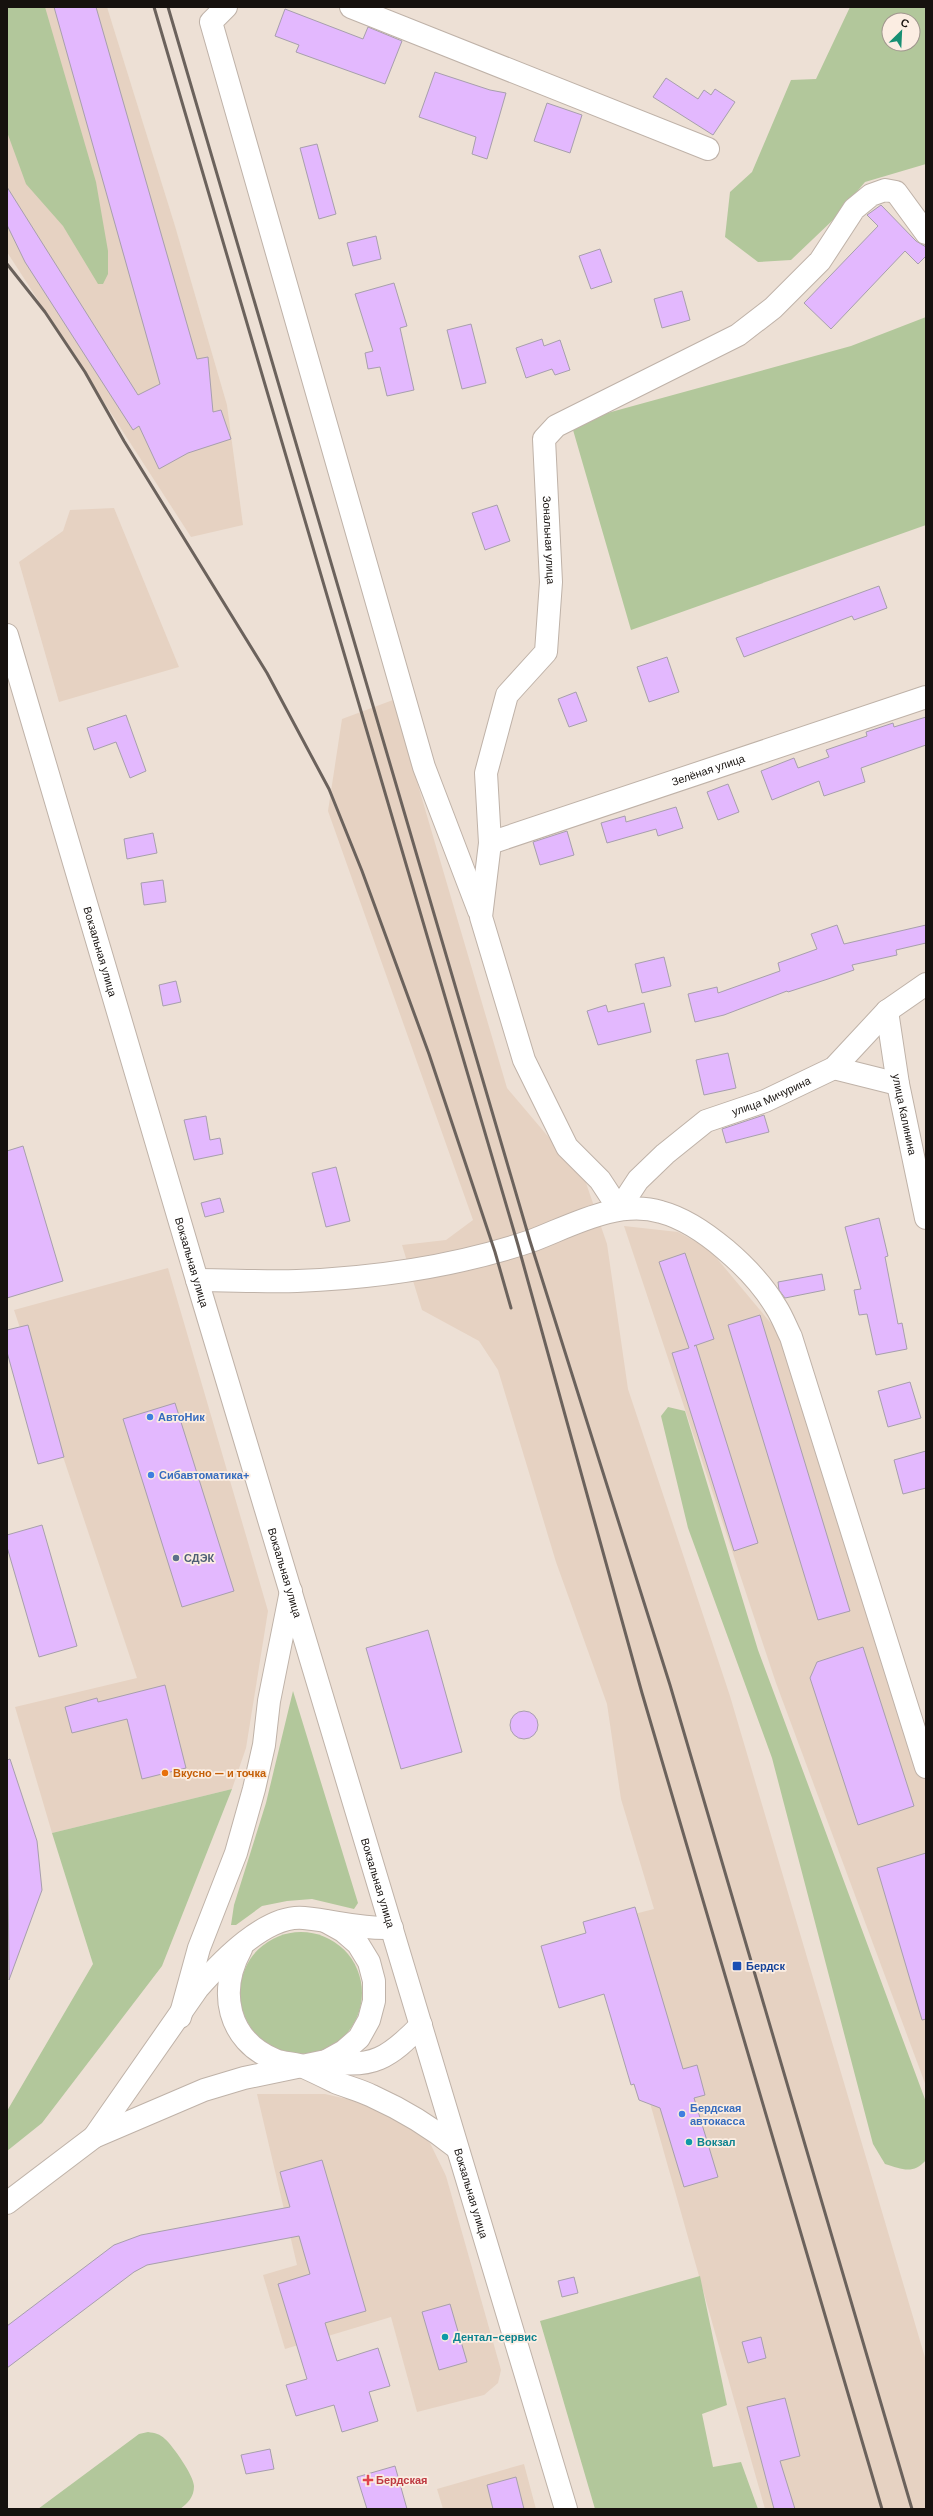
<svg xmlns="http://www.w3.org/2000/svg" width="933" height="2516" viewBox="0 0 933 2516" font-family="'DM Sans',sans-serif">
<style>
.built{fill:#e6d2c2}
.green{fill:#b2c79b;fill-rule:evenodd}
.building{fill:#e3b8fe;stroke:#a79fac}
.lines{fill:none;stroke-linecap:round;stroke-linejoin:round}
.street-casing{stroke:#bfb2a8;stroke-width:24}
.secondary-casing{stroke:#bfb2a8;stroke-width:24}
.highway-casing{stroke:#bfb2a8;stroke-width:24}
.street{stroke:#fff;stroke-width:22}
.secondary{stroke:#fff;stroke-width:22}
.highway{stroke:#fff;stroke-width:22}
.rail{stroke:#6b625c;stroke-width:3}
.shop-dot{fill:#3f7fe0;stroke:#fbede2;stroke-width:1.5}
.service-dot{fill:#5c6f8a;stroke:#fbede2;stroke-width:1.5}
.food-dot{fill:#e8710a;stroke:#fbede2;stroke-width:1.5}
.transit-dot{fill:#1a4fb4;stroke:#fbede2;stroke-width:1.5}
.culture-dot{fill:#0f9aa8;stroke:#fbede2;stroke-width:1.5}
.health-dot{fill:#e0444e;stroke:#fbede2;stroke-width:1.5}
.labels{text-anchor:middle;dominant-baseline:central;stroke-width:3.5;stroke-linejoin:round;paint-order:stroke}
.street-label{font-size:11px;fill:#16110e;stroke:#fbede2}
.shop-label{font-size:11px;font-weight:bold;fill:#366cbe;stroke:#fbede2;text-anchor:start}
.service-label{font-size:11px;font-weight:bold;fill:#4e5e75;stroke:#fbede2;text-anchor:start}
.food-label{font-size:11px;font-weight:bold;fill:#c56008;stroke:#fbede2;text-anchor:start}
.transit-label{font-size:11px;font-weight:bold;fill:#164399;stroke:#fbede2;text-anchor:start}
.culture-label{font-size:11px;font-weight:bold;fill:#0d838f;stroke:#fbede2;text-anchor:start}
.health-label{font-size:11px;font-weight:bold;fill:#be3a42;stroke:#fbede2;text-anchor:start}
</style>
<rect width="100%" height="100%" fill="#ede0d5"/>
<g class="built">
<polygon points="7,7 107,7 175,226 227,405 243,525 191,537 7,252"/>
<polygon points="114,508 179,667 59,702 19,562 63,531 70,510"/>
<polygon points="393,700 507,1088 585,1180 607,1244 628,1389 730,1696 926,2361 926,2509 765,2509 599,1923 654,1909 621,1799 607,1704 556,1562 498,1370 479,1341 422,1310 402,1245 446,1240 473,1220 328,811 342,719"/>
<polygon points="624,1226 678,1232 709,1249 785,1340 926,1777 926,2086 776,1683"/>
<polygon points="168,1268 268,1611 246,1748 232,1789 52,1833 15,1707 137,1678 14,1310"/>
<polygon points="257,2094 325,2094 373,2105 407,2121 430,2143 446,2176 501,2370 498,2383 484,2395 417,2412 391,2317 285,2349 263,2275 297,2265"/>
<polygon points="524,2464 536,2509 443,2509 437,2489"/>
</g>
<g class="green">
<polygon points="7,7 45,7 96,182 108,251 108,274 103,284 98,284 63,226 26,184 7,132"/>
<path d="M850 7H926V164L865 182 834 219 791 260 758 262 725 237 730 192 752 172 791 80 816 79ZM889 20H913V44H889Z"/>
<polygon points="926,317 926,525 631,630 571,423 851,346"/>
<path d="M668 1407 685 1411 758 1650 926 2102V2160C913 2175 902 2169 885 2164L873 2144 772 1758 688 1528 661 1416Z"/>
<polygon points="293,1691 358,1903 354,1909 312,1899 287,1901 262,1906 236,1925 231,1925 234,1905 266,1803"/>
<polygon points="232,1789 162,1966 42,2123 7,2151 7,2111 93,1964 52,1833"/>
<circle cx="301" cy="1993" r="61"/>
<polygon points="700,2276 727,2405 702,2414 713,2467 741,2462 758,2509 595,2509 540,2321"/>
<path d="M148 2432C155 2433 160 2434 165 2439 173 2446 194 2476 194 2486 194 2497 188 2503 180 2509H38L139 2434Z"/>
</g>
<g class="building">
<polygon points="54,7 96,7 197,359 208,357 213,412 221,410 231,439 188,453 159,469 139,426 133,430 25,262 7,225 7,187 138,395 160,384"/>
<polygon points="285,9 363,39 368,27 402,41 385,84 296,52 299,45 275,36"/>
<polygon points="435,72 490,90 506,93 487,159 472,154 476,137 419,117"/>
<polygon points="666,78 698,99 704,90 711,95 715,89 735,102 713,135 653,97"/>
<polygon points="547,103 582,115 570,153 534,141"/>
<polygon points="317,144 336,214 319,219 300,148"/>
<polygon points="881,205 916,241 926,247 926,256 918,264 905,251 831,329 804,303 878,226 867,215"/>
<polygon points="376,236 381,259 353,266 347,243"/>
<polygon points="600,249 612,282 591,289 579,256"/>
<polygon points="394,283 407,326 400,328 414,390 387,396 380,367 368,369 365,353 373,351 355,294"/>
<polygon points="682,291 690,320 662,328 654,299"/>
<polygon points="471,324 486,383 462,389 447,330"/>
<polygon points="542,339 544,346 560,340 570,370 555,375 552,369 526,378 516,348"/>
<polygon points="497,505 510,541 485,550 472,513"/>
<polygon points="879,586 887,608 854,620 852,616 744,657 736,638"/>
<polygon points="667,657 679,692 649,702 637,667"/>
<polygon points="576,692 587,721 569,727 558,699"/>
<polygon points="126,715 146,771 130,778 116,742 94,750 87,728"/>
<polygon points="926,717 926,745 861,768 865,782 824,796 819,781 772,800 761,771 794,758 798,768 829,757 826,750 867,736 866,732 893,723 894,727"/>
<polygon points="728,784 739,812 718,820 707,792"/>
<polygon points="676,807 683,828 658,836 656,829 607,843 601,823 625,816 626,822"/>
<polygon points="567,831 574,855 540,865 533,842"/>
<polygon points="153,833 157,853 127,859 124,839"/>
<polygon points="163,880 166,902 144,905 141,883"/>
<polygon points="837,925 844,944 926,925 926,943 896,950 897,955 852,965 854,970 828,979 788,992 787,991 724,1015 695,1022 688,994 717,987 718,993 780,971 778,963 817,949 811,934"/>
<polygon points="664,957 671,986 642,993 635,964"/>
<polygon points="176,981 181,1002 163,1006 159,985"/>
<polygon points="644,1003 651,1032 598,1045 587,1011 606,1005 608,1012"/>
<polygon points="728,1053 736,1088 704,1095 696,1060"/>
<polygon points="764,1115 769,1132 726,1143 722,1129"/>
<polygon points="206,1116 210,1140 220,1138 223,1154 194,1160 184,1120"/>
<polygon points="23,1146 63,1281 7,1298 7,1151"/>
<polygon points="336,1167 350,1221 326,1227 312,1173"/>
<polygon points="220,1198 224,1212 205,1217 201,1203"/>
<polygon points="879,1218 888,1256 885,1257 898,1324 902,1323 907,1349 876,1355 867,1314 859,1315 854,1290 861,1289 845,1227"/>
<polygon points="685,1253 714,1339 694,1346 696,1345 758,1543 734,1551 672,1353 689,1348 659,1262"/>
<polygon points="822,1274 825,1290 785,1298 779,1290 778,1282"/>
<polygon points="760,1315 850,1611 818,1620 728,1325"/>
<polygon points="28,1325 64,1457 38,1464 7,1352 7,1330"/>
<polygon points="910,1382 921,1418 888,1427 878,1391"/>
<polygon points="175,1403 234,1591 182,1607 123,1419"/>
<polygon points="926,1451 926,1488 903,1494 894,1460"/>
<polygon points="42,1525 77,1646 39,1657 7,1547 7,1535"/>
<polygon points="428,1630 462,1752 401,1769 366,1648"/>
<polygon points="863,1647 914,1806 858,1825 810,1678 817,1662"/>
<polygon points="165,1685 186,1768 142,1779 127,1719 72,1733 65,1707 97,1698 98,1702"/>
<circle cx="524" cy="1725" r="14"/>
<polygon points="10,1759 37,1841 42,1890 9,1980 7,1760"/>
<polygon points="926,1853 926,2019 922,2020 877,1868"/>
<polygon points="635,1907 683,2069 697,2065 705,2095 694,2098 718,2177 684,2187 660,2108 639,2100 634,2084 631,2085 604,1994 559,2008 541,1946 586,1933 583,1922"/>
<polygon points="322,2160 366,2311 325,2323 337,2361 378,2348 390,2386 369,2392 378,2421 342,2432 334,2405 296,2416 286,2385 307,2379 278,2284 310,2274 299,2236 147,2265 134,2272 7,2368 7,2326 114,2245 141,2235 290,2207 280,2172"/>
<polygon points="574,2277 578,2293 562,2297 558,2281"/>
<polygon points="450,2304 467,2362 439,2370 422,2312"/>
<polygon points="761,2337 766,2358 748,2363 742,2342"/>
<polygon points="785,2398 800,2456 780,2461 795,2509 774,2509 747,2407"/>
<polygon points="270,2449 274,2469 246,2474 241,2455"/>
<polygon points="395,2466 407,2509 367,2509 357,2477"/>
<polygon points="516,2477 524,2509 493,2509 487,2485"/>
</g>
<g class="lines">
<g class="street-casing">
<g id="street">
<polyline points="226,7 211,22 424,767 479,911"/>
<polyline points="351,7 708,149"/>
<path id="s1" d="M926 233 896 192 885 190 871 195 854 209 820 261 773 308 738 335 556 426 544 439 551 582 546 652 507 695 486 773 490 843 481 917 524 1060 567 1147 600 1180 619 1209 638 1180 665 1154 706 1121 765 1101 834 1068 887 1011 926 984"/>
<path id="s2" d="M490 843 926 697"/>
<path id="s3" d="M887 1011 898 1084 926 1218"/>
<polyline points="834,1068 898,1084"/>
</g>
</g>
<g class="secondary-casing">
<g id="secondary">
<path d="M197 1280C230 1280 264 1282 297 1281 374 1278 457 1266 531 1241 571 1226 617 1199 661 1212 702 1223 754 1270 776 1307 782 1316 786 1327 791 1337L926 1767"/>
<path d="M241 1949C218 1991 227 2040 275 2060 282 2063 291 2063 299 2065 311 2070 323 2076 335 2082 347 2087 360 2090 372 2096 403 2110 430 2126 457 2148"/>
<polyline points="180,2017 199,1948 236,1853 254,1789 264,1745 269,1701 291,1591"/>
<path d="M326 2061C372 2070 390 2057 421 2025"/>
<path d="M94 2137 198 1988C221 1962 266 1914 304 1918 336 1921 359 1929 392 1928"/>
<polyline points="7,2203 94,2137 204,2090 244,2078 326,2061 344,2051 359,2038 369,2020 374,2001 374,1981 369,1962 358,1944 343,1931 325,1921"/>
</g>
</g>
<g class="highway-casing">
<g id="highway">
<path id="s4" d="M7 635 197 1280 566 2509"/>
</g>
</g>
<use href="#street" class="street"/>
<use href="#secondary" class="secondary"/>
<use href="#highway" class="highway"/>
<g class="rail">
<polyline points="154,7 518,1245 642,1693 882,2509"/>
<polyline points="168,7 530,1241 670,1685 912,2509"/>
<polyline points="7,264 45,312 85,372 124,441 267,673 329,789 362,871 429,1054 495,1252 511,1308"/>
</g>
</g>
<g class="shop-dot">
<circle cx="150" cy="1417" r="4"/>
<circle cx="151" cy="1475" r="4"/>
<circle cx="682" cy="2114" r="4"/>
</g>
<circle class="service-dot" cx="176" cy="1558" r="4"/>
<circle class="food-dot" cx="165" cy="1773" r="4"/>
<rect class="transit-dot" x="732" y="1961" width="10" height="10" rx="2"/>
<g class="culture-dot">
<circle cx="689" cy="2142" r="4"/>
<circle cx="445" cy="2337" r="4"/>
</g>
<path class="health-dot" d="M366 2474h4v4h4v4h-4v4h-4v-4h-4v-4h4z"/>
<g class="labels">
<g class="street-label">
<text stroke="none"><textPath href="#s1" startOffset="594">Зональная улица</textPath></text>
<text stroke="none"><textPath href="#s2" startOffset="230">Зелёная улица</textPath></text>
<text stroke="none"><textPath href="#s4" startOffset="330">Вокзальная улица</textPath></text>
<text stroke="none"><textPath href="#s1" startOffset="1512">улица Мичурина</textPath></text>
<text stroke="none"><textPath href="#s3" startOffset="105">улица Калинина</textPath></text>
<text stroke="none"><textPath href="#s4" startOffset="654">Вокзальная улица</textPath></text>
<text stroke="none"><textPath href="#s4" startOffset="978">Вокзальная улица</textPath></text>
<text stroke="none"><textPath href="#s4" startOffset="1302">Вокзальная улица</textPath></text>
<text stroke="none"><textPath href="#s4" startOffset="1626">Вокзальная улица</textPath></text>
</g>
<g class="shop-label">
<text x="158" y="1417">АвтоНик</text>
<text x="159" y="1475">Сибавтоматика+</text>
<text x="690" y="2108">Бердская<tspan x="690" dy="13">автокасса</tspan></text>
</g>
<g class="service-label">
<text x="184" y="1558">СДЭК</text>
</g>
<g class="food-label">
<text x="173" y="1773">Вкусно — и точка</text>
</g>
<g class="transit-label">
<text x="746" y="1966">Бердск</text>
</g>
<g class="culture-label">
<text x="697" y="2142">Вокзал</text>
<text x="453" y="2337">Дентал-сервис</text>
</g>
<g class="health-label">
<text x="376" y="2480">Бердская</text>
</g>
</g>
<rect width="933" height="2516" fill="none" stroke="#16110e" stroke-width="16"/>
<g transform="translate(901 32) rotate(24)"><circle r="19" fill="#fbede2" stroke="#9f958d"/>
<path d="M0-3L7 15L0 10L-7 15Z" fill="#178f73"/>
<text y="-6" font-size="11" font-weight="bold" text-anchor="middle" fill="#16110e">С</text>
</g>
</svg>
